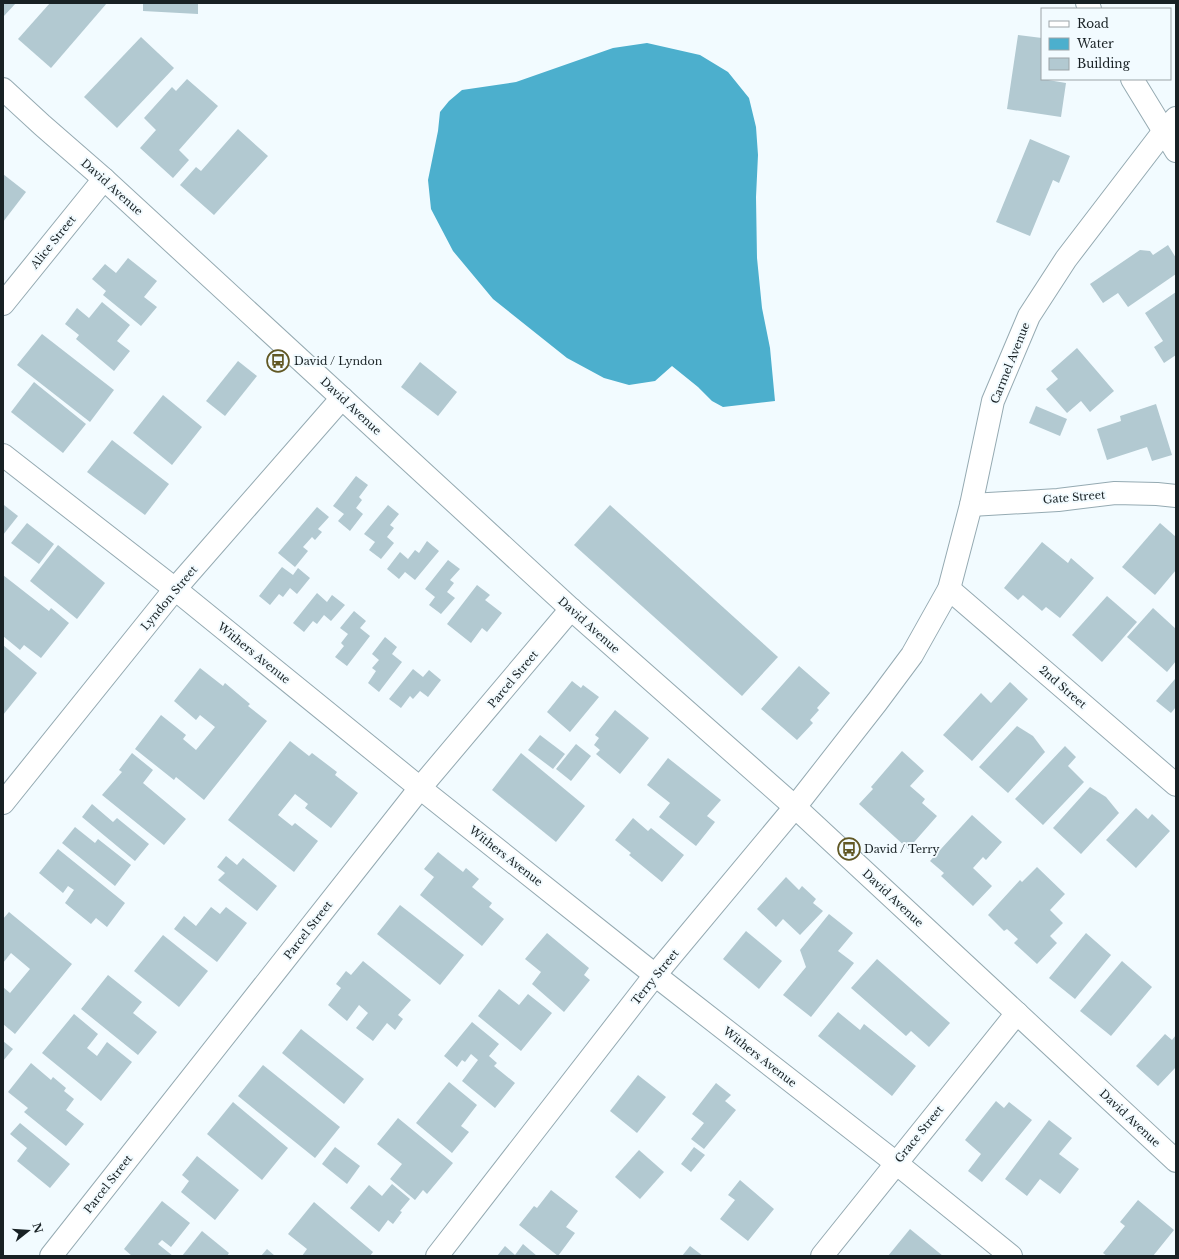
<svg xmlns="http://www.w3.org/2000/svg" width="1179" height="1259" viewBox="0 0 1179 1259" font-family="'Libre Baskerville',serif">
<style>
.water{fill:#4cafcd}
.building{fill:#b2c9d1}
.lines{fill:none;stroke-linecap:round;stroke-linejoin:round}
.minor-casing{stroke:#95aab2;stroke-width:24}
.tertiary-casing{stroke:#95aab2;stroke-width:24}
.secondary-casing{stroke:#95aab2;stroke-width:24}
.minor{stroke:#fff;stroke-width:22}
.tertiary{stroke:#fff;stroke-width:22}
.secondary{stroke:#fff;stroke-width:22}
.labels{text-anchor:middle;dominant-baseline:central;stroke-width:4;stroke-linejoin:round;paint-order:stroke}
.street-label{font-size:11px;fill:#182124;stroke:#f2fbff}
.poi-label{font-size:11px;fill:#182124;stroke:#f2fbff;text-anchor:start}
</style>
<rect width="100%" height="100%" fill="#f2fbff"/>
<polygon class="water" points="647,43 700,55 728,72 749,98 756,127 758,155 756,197 757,258 762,308 770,348 775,401 723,407 712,401 698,387 672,366 655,381 629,385 604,378 567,358 493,299 453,251 431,209 428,180 438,131 440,112 449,101 462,90 516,82 613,48"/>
<g class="building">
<polygon points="3,3 16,3 3,17"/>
<polygon points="50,3 107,3 51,68 18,39"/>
<polygon points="143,3 198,3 198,14 143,11"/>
<polygon points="1018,35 1042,38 1042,79 1066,83 1061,117 1007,109"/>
<polygon points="141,37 174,68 117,128 84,97"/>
<polygon points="187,79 218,106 179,150 189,160 173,178 140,148 156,130 144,118 172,87 176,91"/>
<polygon points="238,129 268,156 214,215 180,185 196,167 201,171"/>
<polygon points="1030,139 1070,156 1059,183 1053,180 1030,236 996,222"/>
<polygon points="3,174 26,192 3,222"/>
<polygon points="1168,245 1176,258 1176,274 1128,307 1118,293 1103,303 1090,284 1140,250 1150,251 1153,255"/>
<polygon points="128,258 157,281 144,297 157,307 141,326 103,295 106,291 92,279 105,264 116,273"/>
<polygon points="1176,292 1176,355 1164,363 1154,347 1163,341 1145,313"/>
<polygon points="102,302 130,325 117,341 130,351 114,371 76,339 79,335 65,324 77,308 89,318"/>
<polygon points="42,334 114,390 90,422 17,365"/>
<polygon points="1077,348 1114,391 1090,412 1081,401 1067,413 1046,389 1058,379 1051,371"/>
<polygon points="238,361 257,376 225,416 206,401"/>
<polygon points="420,362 457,392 438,416 401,387"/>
<polygon points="34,382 86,424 63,453 11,412"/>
<polygon points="163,395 202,427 172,465 133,433"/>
<polygon points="1156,404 1172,455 1152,461 1147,447 1107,460 1097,429 1121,421 1120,416"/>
<polygon points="1036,406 1067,419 1060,436 1029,423"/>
<polygon points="112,440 169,484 145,515 87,472"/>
<polygon points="356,476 368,485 359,497 362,500 356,508 363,514 350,531 338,521 344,514 333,506"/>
<polygon points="4,505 18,516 3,535 3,507"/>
<polygon points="388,505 399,514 390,525 394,528 387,537 394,543 381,559 369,550 375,542 364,534"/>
<polygon points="610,505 778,657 742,696 574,545"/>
<polygon points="317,507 329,517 318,529 322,532 315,540 312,537 303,547 308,551 295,567 278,553"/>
<polygon points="27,523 54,544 39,564 11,543"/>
<polygon points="1160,523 1176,537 1176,570 1155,595 1122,567"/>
<polygon points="427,541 439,551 415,580 405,572 399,579 387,569 400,552 408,559 415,550 419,553"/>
<polygon points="1042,542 1068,563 1071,558 1094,578 1060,618 1046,607 1042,611 1023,595 1018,600 1004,588"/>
<polygon points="58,545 105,583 77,619 30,581"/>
<polygon points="448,560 460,569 450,580 454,583 447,592 455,598 441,614 429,605 435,597 425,589"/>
<polygon points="282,567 293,575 298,568 310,578 297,594 290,588 283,597 279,594 270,605 259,596"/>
<polygon points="3,575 49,611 51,608 69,623 41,658 24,645 20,650 3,636"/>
<polygon points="477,585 490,595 485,600 502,613 487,632 482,628 471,643 447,624"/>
<polygon points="317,593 327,602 332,595 345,605 331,621 324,615 317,624 313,621 304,632 293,623"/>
<polygon points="1107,596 1137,622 1102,662 1072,635"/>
<polygon points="1153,608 1176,629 1176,661 1167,672 1127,637"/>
<polygon points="354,611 366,621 360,628 370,636 347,666 335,657 344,646 341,643 348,634 340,628"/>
<polygon points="385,637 397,647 392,654 402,662 379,692 368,683 376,671 372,668 379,660 372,654"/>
<polygon points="3,645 37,673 3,715"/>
<polygon points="799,666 830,693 817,708 819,710 810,720 813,723 797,740 761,709"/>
<polygon points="200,668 223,686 225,683 250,704 248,706 267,721 204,800 176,777 174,780 135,749 161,715 186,735 183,739 196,750 215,727 200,715 196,720 174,701"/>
<polygon points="413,669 423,677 429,670 441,680 428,697 420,691 413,699 410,696 401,708 389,699"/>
<polygon points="1175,679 1176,680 1176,707 1171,713 1156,701"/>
<polygon points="572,681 581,688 583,685 599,697 570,732 547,712"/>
<polygon points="1010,682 1028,699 972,761 943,735 981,693 991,703"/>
<polygon points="615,710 649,738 620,774 596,754 600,750 594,745 599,738 595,735"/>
<polygon points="1017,726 1033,736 1045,752 1008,793 979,767"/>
<polygon points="540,735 565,754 553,769 528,750"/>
<polygon points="290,741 309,756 312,753 337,772 335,775 358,793 331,828 305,808 308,804 295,794 278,815 292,826 295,823 318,841 294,872 228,820"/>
<polygon points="576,744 591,756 571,781 556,769"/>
<polygon points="1065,746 1076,757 1068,766 1084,782 1043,825 1015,799"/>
<polygon points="902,751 924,771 910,786 925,799 922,803 937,816 908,849 859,804 873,789 871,787"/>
<polygon points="132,753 153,770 143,783 186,819 164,845 102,795 122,772 119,770"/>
<polygon points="521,753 585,806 556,842 492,790"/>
<polygon points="668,758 721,800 707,816 715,822 696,846 659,817 670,803 647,785"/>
<polygon points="1090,787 1106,797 1119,813 1081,854 1053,828"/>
<polygon points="92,804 113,822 117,818 149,844 135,861 82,817"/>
<polygon points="1136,808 1148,819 1152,814 1170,831 1136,868 1106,840"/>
<polygon points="972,815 1002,842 986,860 983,857 973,868 992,886 973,906 941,876 944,873 930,861"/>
<polygon points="633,818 648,831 651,828 684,855 662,882 629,855 631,853 615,840"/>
<polygon points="75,827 95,843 98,839 131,865 115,886 62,843"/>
<polygon points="58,849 125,903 107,927 96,918 91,924 65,903 74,890 68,886 63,893 39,873"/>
<polygon points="438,852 463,872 466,868 479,879 472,887 492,903 489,907 504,919 482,946 420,895 434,877 424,869"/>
<polygon points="226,856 237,865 243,858 277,886 257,911 218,880 225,873 217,867"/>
<polygon points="1037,867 1065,894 1050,910 1063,923 1050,936 1057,943 1037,964 1014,943 1018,939 1007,929 1004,931 988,915 1020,880 1022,882"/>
<polygon points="786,877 799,890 802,886 816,899 813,903 823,911 800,935 783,919 776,927 757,909"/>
<polygon points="400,905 464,955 440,985 377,934"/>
<polygon points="211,907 220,914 226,907 247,923 217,962 174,929 184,916 196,926"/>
<polygon points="9,912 72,964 15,1034 3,1024 3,987 10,993 30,969 11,953 3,963 3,919"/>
<polygon points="829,914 853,933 838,951 854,963 811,1017 783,995 806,967 800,950"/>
<polygon points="746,931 782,961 759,989 723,959"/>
<polygon points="547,933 589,968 584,975 590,980 564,1012 532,984 541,972 525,959"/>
<polygon points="1086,933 1111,955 1075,999 1049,978"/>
<polygon points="163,935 208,971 179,1007 134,971"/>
<polygon points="877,959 950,1023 929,1047 911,1031 906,1036 851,988"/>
<polygon points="363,961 411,1000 398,1015 403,1019 395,1030 387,1023 373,1041 356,1028 368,1013 359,1005 347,1021 328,1005 341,988 336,984 346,971 351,975"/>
<polygon points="1122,961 1152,987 1111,1036 1080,1011"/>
<polygon points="108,975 142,1002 133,1013 157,1032 138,1055 81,1009"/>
<polygon points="499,989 519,1005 528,994 552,1013 521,1051 478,1016"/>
<polygon points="838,1012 860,1030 864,1024 916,1066 892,1096 818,1036"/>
<polygon points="74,1014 98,1034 87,1048 97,1056 107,1042 132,1062 101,1101 42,1053"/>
<polygon points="472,1022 499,1044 489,1056 497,1063 494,1066 515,1083 495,1108 462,1081 478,1060 471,1054 465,1062 462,1060 457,1067 444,1056"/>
<polygon points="301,1029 364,1079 344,1104 282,1053"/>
<polygon points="1165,1034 1172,1040 1176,1035 1176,1067 1158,1086 1136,1066"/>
<polygon points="3,1041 13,1049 3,1061"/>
<polygon points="31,1063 51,1080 53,1077 66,1088 64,1091 74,1099 66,1110 84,1124 66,1146 24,1112 28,1108 8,1092"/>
<polygon points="263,1065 340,1127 315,1158 238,1096"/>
<polygon points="638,1075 666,1097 637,1133 610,1111"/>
<polygon points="449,1082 477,1105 461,1126 469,1132 452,1153 416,1123"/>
<polygon points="716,1083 731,1095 725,1101 736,1110 704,1149 691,1139 704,1123 692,1114"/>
<polygon points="996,1101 1004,1108 1009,1102 1032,1120 982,1182 968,1171 981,1154 965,1140"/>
<polygon points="233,1102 288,1148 262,1180 207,1134"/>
<polygon points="398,1118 453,1163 427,1194 423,1190 415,1200 390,1179 402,1164 377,1144"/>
<polygon points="1049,1120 1072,1138 1059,1154 1079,1169 1060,1194 1040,1179 1027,1196 1005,1179"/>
<polygon points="20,1123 70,1164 50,1188 17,1161 27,1148 10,1134"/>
<polygon points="335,1147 360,1166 347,1184 322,1164"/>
<polygon points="694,1147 705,1155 691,1172 681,1164"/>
<polygon points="639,1150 664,1172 640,1199 615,1177"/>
<polygon points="197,1156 239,1190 215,1220 181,1192 189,1181 182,1175"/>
<polygon points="740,1180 774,1209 748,1241 720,1219 735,1200 728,1195"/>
<polygon points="392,1184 410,1199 400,1211 402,1212 393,1224 388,1220 379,1232 350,1208 369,1185 382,1196"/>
<polygon points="551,1190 578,1211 566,1227 575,1233 558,1256 519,1225 534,1206 537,1208"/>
<polygon points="1138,1200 1174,1230 1153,1256 1107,1256 1103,1253 1125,1226 1120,1222"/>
<polygon points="162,1201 190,1223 171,1247 162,1240 158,1244 173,1256 132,1256 124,1249"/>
<polygon points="314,1202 373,1252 370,1256 302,1256 307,1249 288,1234"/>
<polygon points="910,1229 943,1256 888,1256"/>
<polygon points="202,1231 229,1253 227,1256 182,1256"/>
<polygon points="523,1244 537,1256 497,1256 505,1246 515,1255"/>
<polygon points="690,1246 703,1256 682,1256"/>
<polygon points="267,1249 275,1256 261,1256"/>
</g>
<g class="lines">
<g class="minor-casing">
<g id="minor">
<polyline points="3,304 104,179"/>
<polyline points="3,455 175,589 420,788 655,975 896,1163 1011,1256"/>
<polyline points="971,505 1058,500 1115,493 1157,494 1176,496"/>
<polyline points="949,589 1176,785"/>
<polyline points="3,803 175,589 342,398"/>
<polyline points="51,1256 420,788 571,609"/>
<polyline points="437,1256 655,975 795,807 877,702 912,655 949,589 971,505 993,401 1029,316 1066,259 1164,131 1176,118"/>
<polyline points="822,1256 1017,1013"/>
</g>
</g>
<g class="tertiary-casing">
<g id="tertiary">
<polyline points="1087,3 1090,9"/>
<polyline points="1132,79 1176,151"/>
</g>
</g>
<g class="secondary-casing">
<polyline id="secondary" points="3,89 42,125 104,179 571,609 795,807 1176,1161"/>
</g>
<use href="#minor" class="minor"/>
<use href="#tertiary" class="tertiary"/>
<use href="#secondary" class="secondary"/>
</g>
<defs>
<g id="bus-ring" transform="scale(1.15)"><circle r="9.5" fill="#f2fbff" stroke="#615824" stroke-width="1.5"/><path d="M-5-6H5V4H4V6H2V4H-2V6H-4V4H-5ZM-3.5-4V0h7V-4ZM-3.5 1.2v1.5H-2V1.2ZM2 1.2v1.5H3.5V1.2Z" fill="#615824"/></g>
</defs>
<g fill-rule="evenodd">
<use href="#bus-ring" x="278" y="361"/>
<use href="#bus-ring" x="849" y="849"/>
</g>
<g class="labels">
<g class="street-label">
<text transform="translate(112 187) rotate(42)">David Avenue</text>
<text transform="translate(53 242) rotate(-51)">Alice Street</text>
<text transform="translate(1010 363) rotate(-68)">Carmel Avenue</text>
<text transform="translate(351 406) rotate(43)">David Avenue</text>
<text transform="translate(1074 497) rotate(-5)">Gate Street</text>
<text transform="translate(169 598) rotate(-50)">Lyndon Street</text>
<text transform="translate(589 625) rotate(42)">David Avenue</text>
<text transform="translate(254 653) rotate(39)">Withers Avenue</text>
<text transform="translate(513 679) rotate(-50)">Parcel Street</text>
<text transform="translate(1063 687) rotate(41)">2nd Street</text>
<text transform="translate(506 856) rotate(38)">Withers Avenue</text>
<text transform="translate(893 898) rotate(43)">David Avenue</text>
<text transform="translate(308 930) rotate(-52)">Parcel Street</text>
<text transform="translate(655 977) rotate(-51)">Terry Street</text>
<text transform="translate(760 1057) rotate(38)">Withers Avenue</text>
<text transform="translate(1130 1118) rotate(43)">David Avenue</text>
<text transform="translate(919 1134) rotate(-51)">Grace Street</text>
<text transform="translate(108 1184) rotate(-52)">Parcel Street</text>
</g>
<g class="poi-label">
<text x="294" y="361">David / Lyndon</text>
<text x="864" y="849">David / Terry</text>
</g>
</g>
<rect width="1179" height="1259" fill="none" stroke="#182124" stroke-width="8"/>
<rect x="1041" y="8" width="130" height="72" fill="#f2fbff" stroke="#9ba4a7"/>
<rect x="1049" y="21" width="20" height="6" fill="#ffffff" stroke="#9ba4a7"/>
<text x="1077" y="28" font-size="12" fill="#182124">Road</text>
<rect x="1049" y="38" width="20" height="12" fill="#4cafcd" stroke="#9ba4a7"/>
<text x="1077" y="48" font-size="12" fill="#182124">Water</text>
<rect x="1049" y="58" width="20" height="12" fill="#b2c9d1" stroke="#9ba4a7"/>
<text x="1077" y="68" font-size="12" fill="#182124">Building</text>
<g transform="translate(28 1231) rotate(73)" stroke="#f2fbff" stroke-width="3" paint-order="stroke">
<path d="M0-3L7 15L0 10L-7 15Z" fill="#182124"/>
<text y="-6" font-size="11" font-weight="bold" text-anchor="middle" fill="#182124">N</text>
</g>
</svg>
